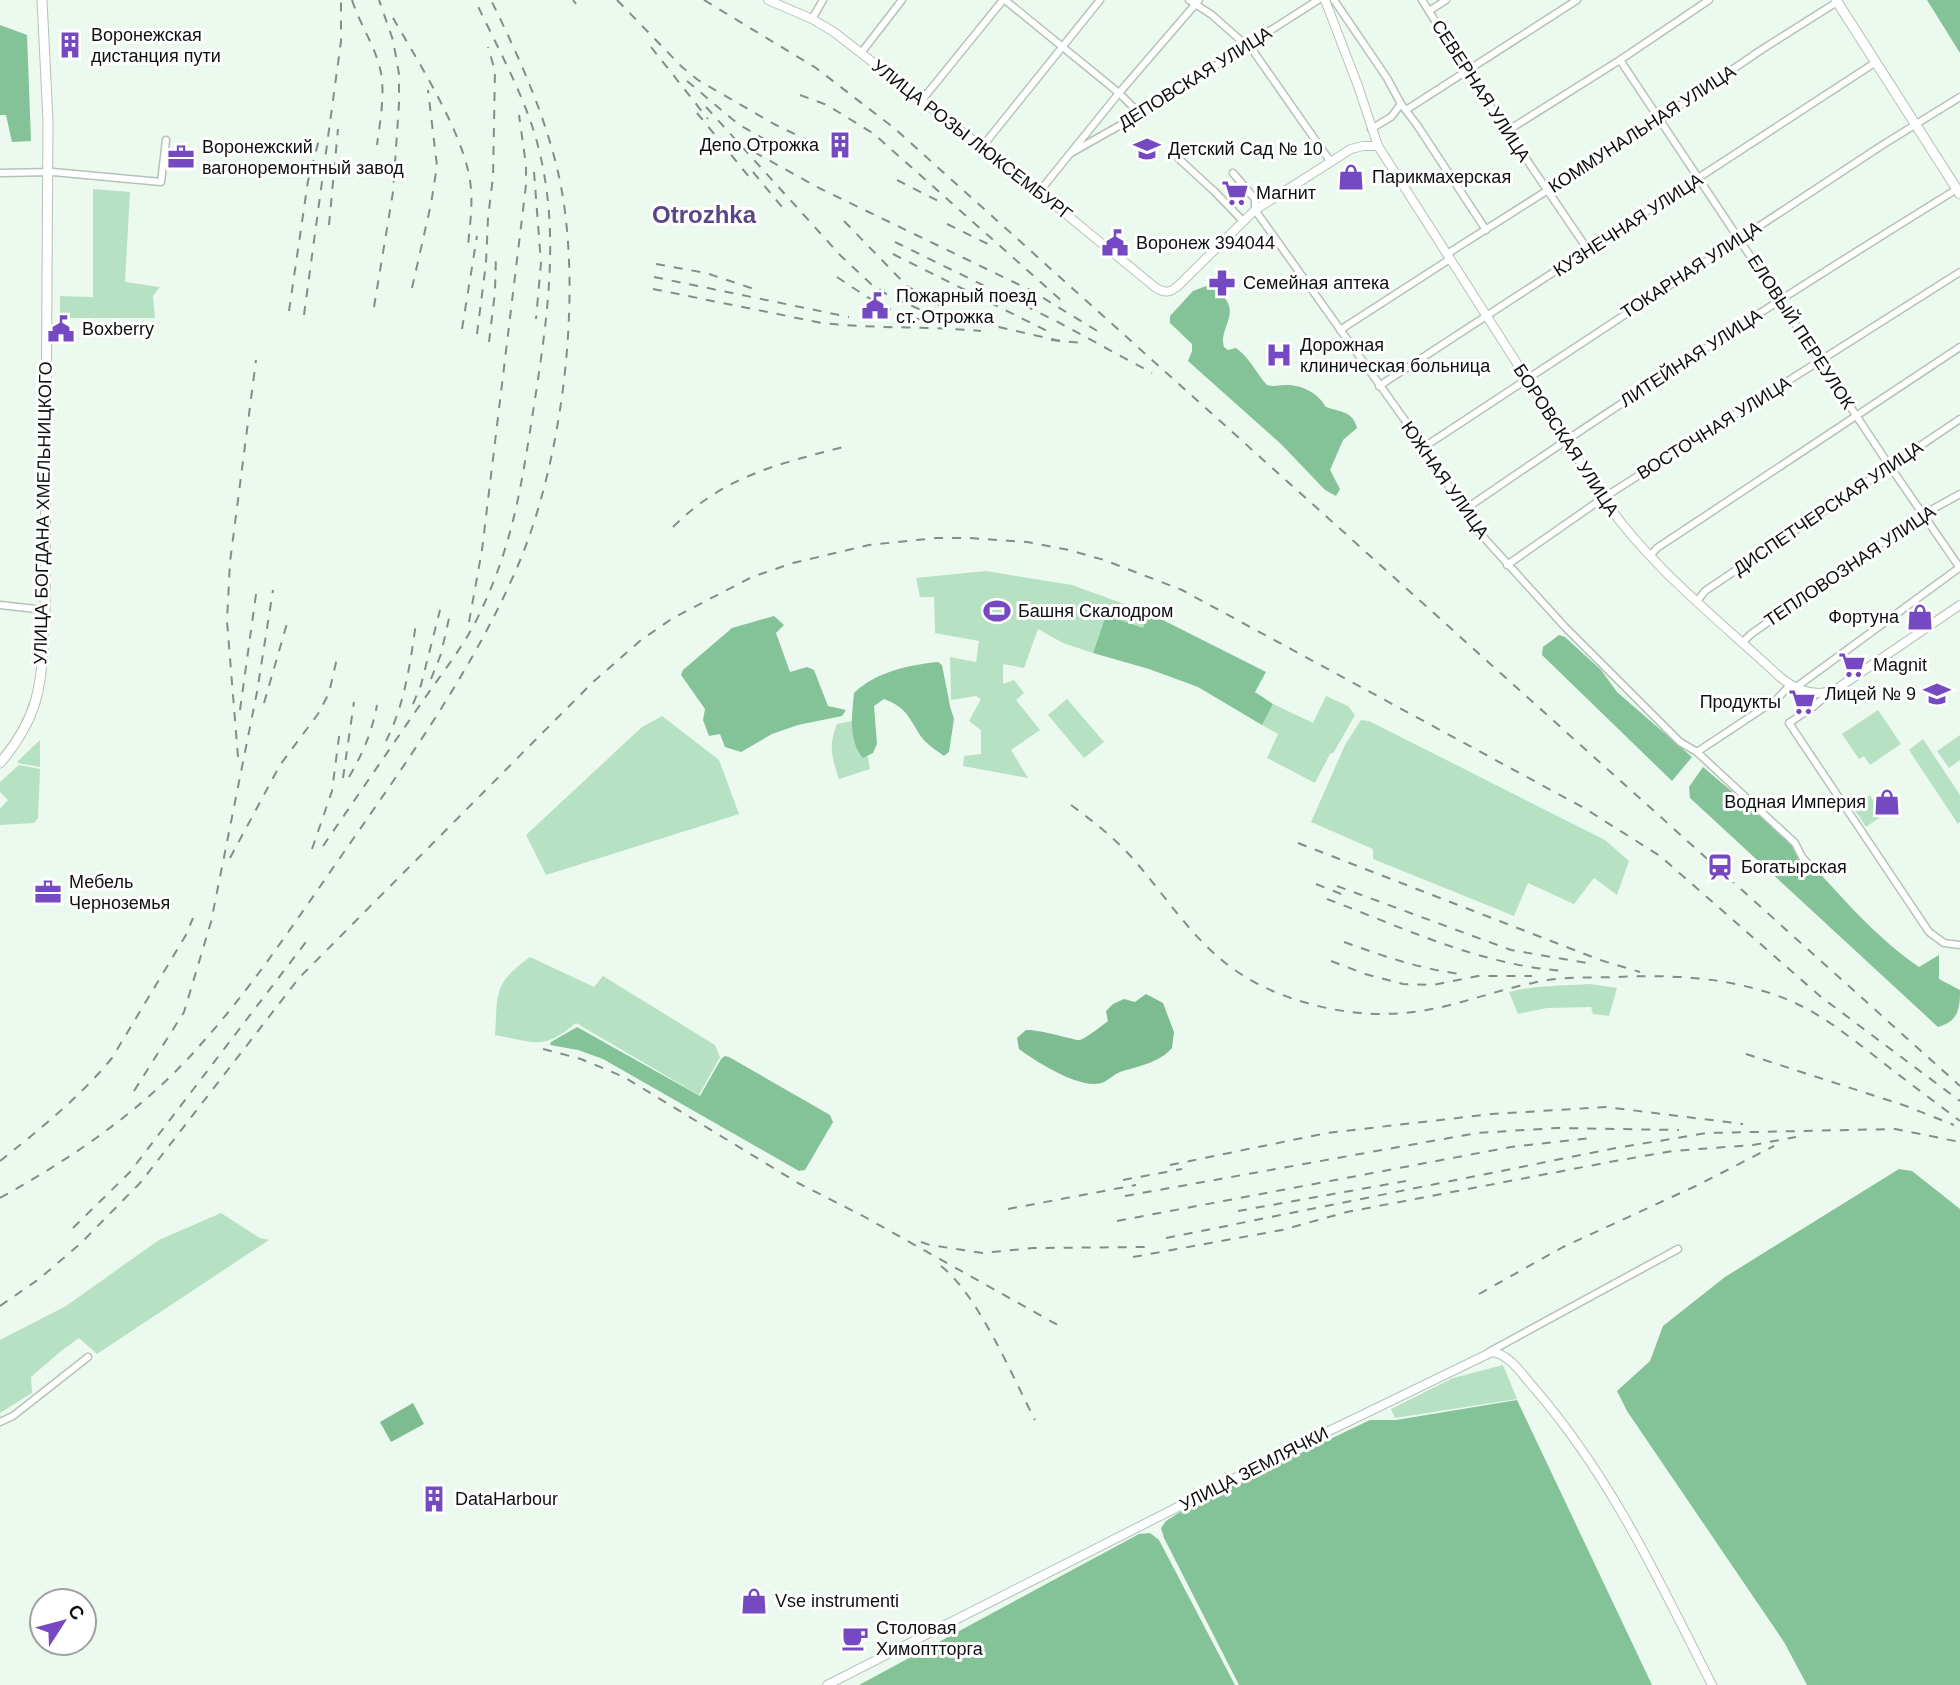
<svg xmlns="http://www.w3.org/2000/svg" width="1960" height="1685" viewBox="0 0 1960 1685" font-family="Helvetica,sans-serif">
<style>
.green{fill:#b7e1c3}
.forest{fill:#84c398}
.water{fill:#7dbc91}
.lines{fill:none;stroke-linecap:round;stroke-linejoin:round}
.minor-casing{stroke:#b5c2b8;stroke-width:9}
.tertiary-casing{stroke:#b5c2b8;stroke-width:10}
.secondary-casing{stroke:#b5c2b8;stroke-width:11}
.minor{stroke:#fff;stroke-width:6}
.tertiary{stroke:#fff;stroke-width:8}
.secondary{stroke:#fff;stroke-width:9}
.rail{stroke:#848d87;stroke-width:2;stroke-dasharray:9 9;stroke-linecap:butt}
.labels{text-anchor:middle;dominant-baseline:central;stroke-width:6;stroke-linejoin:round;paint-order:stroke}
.poi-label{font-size:18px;fill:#0e120f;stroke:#fff;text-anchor:start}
.street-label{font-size:18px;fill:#0e120f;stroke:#fff}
.district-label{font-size:24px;font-weight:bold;fill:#594683;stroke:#fff}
</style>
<rect width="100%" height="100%" fill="#ecf9ef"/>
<g class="green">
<polygon points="93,189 130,192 125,282 160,287 153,296 155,318 60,318 60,296 93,297"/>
<polygon points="986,571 1072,585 1149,613 1143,629 1106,615 1093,653 1063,643 1038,629 1024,668 1003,664 1003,684 1014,680 1024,693 1016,700 1040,730 1011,750 1028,778 963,766 964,756 981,754 981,730 969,721 981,699 976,696 951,700 950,657 976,662 979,641 935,633 934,597 920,597 916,578"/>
<polygon points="1326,696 1348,706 1355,715 1334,752 1330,754 1315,783 1267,758 1278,734 1262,725 1273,704 1313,723"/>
<polygon points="1067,699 1104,742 1084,758 1048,715"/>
<polygon points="1878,710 1901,744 1870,765 1864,756 1859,759 1842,734"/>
<polygon points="662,716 719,760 739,814 546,875 526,835 642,727"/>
<path d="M861 719 870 769 839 779C832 757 828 747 837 724Z"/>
<polygon points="1361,720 1369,721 1605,840 1629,861 1617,895 1594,878 1574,904 1528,883 1514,916 1373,859 1373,849 1311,822 1345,745"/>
<polygon points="1960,735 1960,760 1949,768 1937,751"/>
<polygon points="1923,739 1960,795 1960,822 1958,824 1909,750"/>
<polygon points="40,740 40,767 18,763 18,761"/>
<polygon points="19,765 40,769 38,818 34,823 0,825 0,809 8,800 0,792 0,782"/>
<polygon points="1870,795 1882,816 1866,827 1853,807"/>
<path d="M530 957 594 987 603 976 715 1045 720 1057 699 1095 576 1023C543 1051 534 1042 495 1035 498 992 493 984 530 957Z"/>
<path d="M1590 984 1617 988 1609 1016 1593 1014 1591 1007 1547 1008 1518 1014 1509 992C1537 985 1561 986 1590 984Z"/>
<polygon points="221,1213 260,1238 269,1240 97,1354 79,1338 61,1351 31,1377 32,1393 0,1413 0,1340 66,1306 159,1240"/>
<polygon points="1503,1365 1517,1399 1395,1418 1391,1409 1453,1378"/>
</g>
<g class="forest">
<polygon points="1927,0 1960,0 1960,53"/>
<polygon points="0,25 27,35 31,141 12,142 6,115 0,115"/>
<path d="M1206 286C1212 287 1216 290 1221 294 1242 313 1218 329 1224 347L1228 350 1236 348C1250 358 1256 373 1267 385 1274 387 1278 385 1285 385 1301 384 1318 393 1326 407 1340 412 1353 411 1357 428L1343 440 1330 470 1340 489 1336 496 1325 490 1281 444 1188 361 1192 351V344L1170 323V316L1193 291Z"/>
<polygon points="1149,613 1266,672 1255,692 1273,704 1262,725 1198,687 1149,669 1093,653 1106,615 1143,628"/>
<polygon points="774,616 784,625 776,633 790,672 807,667 814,670 828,706 846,710 842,716 798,725 772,734 741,752 725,747 720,734 709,736 703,720 705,709 681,675 683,670 732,628"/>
<polygon points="1559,635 1565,637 1601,670 1617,692 1692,757 1672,781 1542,655 1543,647"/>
<path d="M938 662 942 665 950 706 954 719 949 752 944 756C937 751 928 745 922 738 909 719 908 708 884 699L874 706 877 744 873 753 863 758C848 740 852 715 854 693 876 672 908 665 938 662Z"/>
<path d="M1703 767C1735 795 1776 825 1804 856 1840 895 1875 937 1919 967L1939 955V979L1960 990C1960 1010 1958 1021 1938 1027L1690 798 1689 787Z"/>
<polygon points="577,1027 700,1096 721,1059 725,1056 729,1057 830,1115 833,1122 805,1170 799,1171 603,1059 578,1050 550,1045 551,1042"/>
<polygon points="1899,1169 1912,1171 1960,1209 1960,1685 1807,1685 1784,1642 1627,1411 1617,1391 1650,1361 1663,1326 1725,1277"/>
<polygon points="1517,1400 1652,1685 1239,1685 1164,1538 1161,1528 1166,1521 1186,1508 1370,1420 1396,1420"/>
<polygon points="1150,1533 1159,1540 1235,1685 859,1685 1139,1534"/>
</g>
<g class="water">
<path d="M1146 994 1163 1003 1174 1032 1172 1048C1160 1062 1140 1066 1123 1071 1115 1073 1110 1079 1104 1082 1083 1092 1035 1061 1019 1049L1017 1038 1026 1030C1039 1029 1077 1041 1080 1040 1088 1037 1101 1026 1108 1021L1106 1011 1113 1004 1124 999 1135 1002Z"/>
<polygon points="413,1403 424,1424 391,1442 380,1422"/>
</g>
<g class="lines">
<g class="minor-casing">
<g id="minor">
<polyline points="1005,0 1119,93 1140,114"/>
<polyline points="1189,0 1212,15 1247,46"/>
<polyline points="1334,0 1387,78 1401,104"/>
<polyline points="1422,0 1467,72 1588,250"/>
<polyline points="1429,11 1446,0"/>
<polyline points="812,19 823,0"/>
<polyline points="1249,45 1330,161"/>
<polyline points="861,53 902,0"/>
<polyline points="1620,60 1889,465 1960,568"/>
<polyline points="922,100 1003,0"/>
<polyline points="1406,110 1577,0"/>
<polyline points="1371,129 1391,117 1401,104 1417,125 1486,230"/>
<polyline points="1507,131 1620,60 1709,0"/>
<polyline points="982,147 1100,0"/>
<polyline points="1071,153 1140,114 1318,0"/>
<polyline points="1179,159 1215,192 1243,221"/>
<polyline points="0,173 53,172 161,182 166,140"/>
<polyline points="1233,173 1255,199 1255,210 1424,447 1476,529 1565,627 1680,742 1697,752 1795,843 1802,857 1815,872"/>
<polyline points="1039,192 1119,93 1199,0"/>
<polyline points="1447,254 1660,119 1761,50 1837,2"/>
<polyline points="1340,330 1450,259"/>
<polyline points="1379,386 1876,62"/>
<polyline points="1424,447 1884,144 1960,97"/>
<path d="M1464 510C1625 399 1790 292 1957 189"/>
<polyline points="1650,556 1657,548 1960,347"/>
<polyline points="1507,565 1603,498 1960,272"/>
<polyline points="1698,600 1705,591 1960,419"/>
<polyline points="0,605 45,610"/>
<polyline points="1743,642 1751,634 1922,515 1960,494"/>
<polyline points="1795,688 1959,568"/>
<polyline points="1804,692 1814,706 1789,723 1929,932 1944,943 1960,945"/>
<polyline points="1814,706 1830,693"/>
<polyline points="1697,752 1777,699 1790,685"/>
<polyline points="1489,1352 1678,1249"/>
<polyline points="0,1422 13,1416 88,1357"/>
</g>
</g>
<g class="tertiary-casing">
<g id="tertiary">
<path d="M768 0 812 19 834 32 1039 192 1156 288C1166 294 1171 292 1179 285L1255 210 1351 149 1363 146H1378"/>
<path d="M1325 0 1358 86 1378 146 1603 498C1648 565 1721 622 1780 677 1796 690 1814 698 1835 690L1960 605"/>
<path d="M827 1685 1296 1447 1492 1352C1510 1354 1523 1376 1535 1389 1613 1480 1658 1579 1712 1685"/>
</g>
</g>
<g class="secondary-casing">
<g id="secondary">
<polyline points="1836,0 1960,194"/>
<path d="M0 763C45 710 41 676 45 610L48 121 42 0"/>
</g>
</g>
<use href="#minor" class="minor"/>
<use href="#tertiary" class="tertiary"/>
<use href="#secondary" class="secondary"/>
<g class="rail">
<path d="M352 0C360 25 376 47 381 73 385 96 380 122 377 145"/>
<polyline points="573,0 576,4"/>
<polyline points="617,0 682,67 698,80 774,124 815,144"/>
<polyline points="704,0 816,68 894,128 1960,1086"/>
<path d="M393 18C418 61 460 128 469 175 474 199 470 223 468 246"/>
<polyline points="651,47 708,119"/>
<polyline points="687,81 738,124 764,139"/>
<polyline points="800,95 827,105 874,134 1063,302"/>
<polyline points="706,107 841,256 871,284 891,297 919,309 1060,341"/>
<polyline points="697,113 754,183"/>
<polyline points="754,152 819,188 1030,290 1099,332"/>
<polyline points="534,172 541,263 536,319"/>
<polyline points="753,172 782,207"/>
<polyline points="897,180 942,203"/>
<polyline points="844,221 907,286 946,309"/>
<polyline points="947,224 990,245"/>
<polyline points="329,225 338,129"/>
<polyline points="895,242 1058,322 1152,373"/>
<polyline points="893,254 1049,332"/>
<polyline points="656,264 706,273 760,291"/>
<polyline points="654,277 849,317"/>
<path d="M837 277C864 295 891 315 925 320"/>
<polyline points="412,288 431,204 437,166 428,90"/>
<path d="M653 289 822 323C875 329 928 326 981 331"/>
<polyline points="374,307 393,192 399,104 399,74 393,40 379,0"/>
<polyline points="289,311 308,181 320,136"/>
<polyline points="304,315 341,41 341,0"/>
<polyline points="462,329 477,236"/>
<polyline points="477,334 486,263 488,218 493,177 495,71 488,47"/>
<polyline points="1051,340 1082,343"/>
<polyline points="489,342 495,292 496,254"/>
<path d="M673 527C725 475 779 464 847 446"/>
<polyline points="469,622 482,550 526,185 526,165 519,115"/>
<polyline points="431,679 441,654 450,614"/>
<polyline points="264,703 288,620"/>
<polyline points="413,704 421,685 440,610"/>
<polyline points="240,710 257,587"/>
<path d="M386 741C405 704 410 664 416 623"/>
<polyline points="238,757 227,621 230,562 256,360"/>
<path d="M349 777C363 753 372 732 377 705"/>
<polyline points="343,778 354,702"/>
<path d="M1071 805C1094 822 1116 839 1135 861 1182 916 1208 966 1280 994 1334 1015 1390 1020 1446 1006 1475 999 1503 989 1533 983 1560 976 1589 978 1617 977 1675 974 1739 978 1793 1002 1822 1015 1847 1035 1872 1054 1901 1077 1931 1099 1960 1121"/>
<polyline points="1298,843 1600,960 1640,972"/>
<path d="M323 846C356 798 389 750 422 702 440 676 460 651 475 623 514 546 522 482 535 399 548 314 560 230 538 146 526 98 496 45 475 0"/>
<polyline points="312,849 332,791 340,729"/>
<polyline points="230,858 280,765 318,714 329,693 337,658"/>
<polyline points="1316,884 1346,896"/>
<polyline points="1337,886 1511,950 1593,964"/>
<path d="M1327 899C1404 928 1482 966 1566 971"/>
<path d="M1344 942C1383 956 1420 969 1461 974"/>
<polyline points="1331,961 1365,974 1403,984 1433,985 1478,976 1532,976"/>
<polyline points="543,1049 581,1059 624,1077 798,1183 863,1216 1063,1328"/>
<polyline points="1746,1054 1906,1106 1954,1125"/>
<polyline points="134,1091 184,1012 211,922 257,692 273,590"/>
<path d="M0 1161C39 1130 80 1097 112 1058L186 935 193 918"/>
<polyline points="1170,1165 1327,1133 1492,1114 1606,1107 1743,1124"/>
<polyline points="1123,1180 1182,1169"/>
<polyline points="1125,1196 1477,1133 1557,1128 1679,1130"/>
<path d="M0 1198C74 1157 146 1108 202 1043 254 985 297 919 342 855 407 761 474 669 519 563 564 456 584 286 558 172 544 112 518 55 491 0"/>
<polyline points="1008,1209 1136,1185"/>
<polyline points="1238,1211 1406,1181"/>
<polyline points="1117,1221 1511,1147 1592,1138"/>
<polyline points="73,1228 130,1172 309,938"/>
<polyline points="1166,1238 1616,1148 1707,1133 1895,1129 1960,1142"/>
<polyline points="921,1242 930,1245 983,1253 1033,1248 1147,1247"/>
<polyline points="1133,1257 1282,1230 1347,1212 1615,1161 1673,1151 1753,1145 1796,1137"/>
<path d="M941 1266C979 1296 1012 1376 1035 1420"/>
<polyline points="1479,1294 1563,1247 1698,1185 1774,1146"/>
<polyline points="0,1306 39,1279 80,1244 141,1182 299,978 592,683 641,640 673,618 752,577 793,563 869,545 936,538 970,538 1027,542 1069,550 1104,560 1182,590 1584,808 1660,856 1821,997 1960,1101"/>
</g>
</g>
<defs>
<g id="building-bare" transform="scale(2.1)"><path d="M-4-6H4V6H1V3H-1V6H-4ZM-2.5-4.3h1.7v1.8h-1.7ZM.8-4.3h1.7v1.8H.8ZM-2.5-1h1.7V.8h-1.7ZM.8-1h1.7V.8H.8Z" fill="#7549c1" stroke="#fff" stroke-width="2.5" paint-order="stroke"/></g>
<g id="school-bare" transform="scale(2.1)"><path d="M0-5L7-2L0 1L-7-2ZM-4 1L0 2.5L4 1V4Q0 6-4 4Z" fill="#7549c1" stroke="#fff" stroke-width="2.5" paint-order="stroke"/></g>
<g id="office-bare" transform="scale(2.1)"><path d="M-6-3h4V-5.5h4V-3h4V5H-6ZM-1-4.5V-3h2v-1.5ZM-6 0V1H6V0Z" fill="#7549c1" stroke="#fff" stroke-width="2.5" paint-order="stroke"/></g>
<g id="shop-bare" transform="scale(2.1)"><path d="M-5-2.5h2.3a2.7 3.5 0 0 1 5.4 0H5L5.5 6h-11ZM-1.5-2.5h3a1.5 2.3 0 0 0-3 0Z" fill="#7549c1" stroke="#fff" stroke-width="2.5" paint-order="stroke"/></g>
<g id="supermarket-bare" transform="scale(2.1)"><path d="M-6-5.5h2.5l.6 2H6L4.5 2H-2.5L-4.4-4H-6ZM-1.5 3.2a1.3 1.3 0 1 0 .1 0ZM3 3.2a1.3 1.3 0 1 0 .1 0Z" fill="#7549c1" stroke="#fff" stroke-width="2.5" paint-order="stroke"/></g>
<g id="civic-bare" transform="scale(2.1)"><path d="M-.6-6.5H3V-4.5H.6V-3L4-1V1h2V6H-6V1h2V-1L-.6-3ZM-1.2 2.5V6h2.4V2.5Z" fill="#7549c1" stroke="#fff" stroke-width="2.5" paint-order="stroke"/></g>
<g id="pharmacy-bare" transform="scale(2.1)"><path d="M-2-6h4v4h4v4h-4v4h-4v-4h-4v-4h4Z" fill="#7549c1" stroke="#fff" stroke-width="2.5" paint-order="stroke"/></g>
<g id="hospital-bare" transform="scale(2.1)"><path d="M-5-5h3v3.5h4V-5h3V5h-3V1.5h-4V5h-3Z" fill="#7549c1" stroke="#fff" stroke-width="2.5" paint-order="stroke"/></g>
<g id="stadium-bare" transform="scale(2.1)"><path d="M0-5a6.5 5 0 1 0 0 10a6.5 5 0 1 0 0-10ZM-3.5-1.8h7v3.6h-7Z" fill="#7549c1" stroke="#fff" stroke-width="2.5" paint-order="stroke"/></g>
<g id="station-bare" transform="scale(2.1)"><path d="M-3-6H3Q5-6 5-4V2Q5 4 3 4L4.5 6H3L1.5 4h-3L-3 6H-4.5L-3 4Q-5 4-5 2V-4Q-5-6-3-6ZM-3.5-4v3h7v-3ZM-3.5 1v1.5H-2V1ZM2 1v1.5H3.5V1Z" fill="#7549c1" stroke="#fff" stroke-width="2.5" paint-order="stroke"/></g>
<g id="cafe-bare" transform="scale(2.1)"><path d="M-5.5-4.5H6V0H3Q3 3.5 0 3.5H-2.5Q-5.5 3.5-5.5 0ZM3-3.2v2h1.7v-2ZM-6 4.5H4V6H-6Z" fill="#7549c1" stroke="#fff" stroke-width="2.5" paint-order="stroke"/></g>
</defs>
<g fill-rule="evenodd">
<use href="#building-bare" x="70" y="45"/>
<use href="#building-bare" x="840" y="145"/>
<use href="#school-bare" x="1147" y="149"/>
<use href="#office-bare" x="181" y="157"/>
<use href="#shop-bare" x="1351" y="177"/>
<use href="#supermarket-bare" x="1235" y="193"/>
<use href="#civic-bare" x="1115" y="243"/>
<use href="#pharmacy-bare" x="1222" y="283"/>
<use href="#civic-bare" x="875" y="306"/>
<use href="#civic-bare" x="61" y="329"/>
<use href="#hospital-bare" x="1279" y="355"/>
<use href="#stadium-bare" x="997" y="611"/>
<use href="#shop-bare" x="1920" y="617"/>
<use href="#supermarket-bare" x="1852" y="665"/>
<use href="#school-bare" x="1937" y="694"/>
<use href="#supermarket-bare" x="1802" y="702"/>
<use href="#shop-bare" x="1887" y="802"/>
<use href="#station-bare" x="1720" y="867"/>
<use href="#office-bare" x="48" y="892"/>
<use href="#building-bare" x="434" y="1499"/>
<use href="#shop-bare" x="754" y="1601"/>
<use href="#cafe-bare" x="855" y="1638"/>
</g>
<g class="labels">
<g class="poi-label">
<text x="91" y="35">Воронежская<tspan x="91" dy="21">дистанция пути</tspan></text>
<text x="819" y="145" text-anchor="end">Депо Отрожка</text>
<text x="202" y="147">Воронежский<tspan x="202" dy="21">вагоноремонтный завод</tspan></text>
<text x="1168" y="149">Детский Сад № 10</text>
<text x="1372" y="177">Парикмахерская</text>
<text x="1256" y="193">Магнит</text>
<text x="1136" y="243">Воронеж 394044</text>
<text x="1243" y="283">Семейная аптека</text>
<text x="896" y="296">Пожарный поезд<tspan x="896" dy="21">ст. Отрожка</tspan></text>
<text x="82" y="329">Boxberry</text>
<text x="1300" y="345">Дорожная<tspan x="1300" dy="21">клиническая больница</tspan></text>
<text x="1018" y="611">Башня Скалодром</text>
<text x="1899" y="617" text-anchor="end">Фортуна</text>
<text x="1873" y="665">Magnit</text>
<text x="1916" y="694" text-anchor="end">Лицей № 9</text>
<text x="1781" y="702" text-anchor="end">Продукты</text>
<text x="1866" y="802" text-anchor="end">Водная Империя</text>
<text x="1741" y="867">Богатырская</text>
<text x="69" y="882">Мебель<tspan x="69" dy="21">Черноземья</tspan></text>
<text x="455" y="1499">DataHarbour</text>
<text x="775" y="1601">Vse instrumenti</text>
<text x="876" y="1628">Столовая<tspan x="876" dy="21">Химоптторга</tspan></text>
</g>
<g class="street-label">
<text transform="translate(1195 78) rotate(-32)">ДЕПОВСКАЯ УЛИЦА</text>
<text transform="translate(1481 91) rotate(57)">СЕВЕРНАЯ УЛИЦА</text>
<text transform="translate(1642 129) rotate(-33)">КОММУНАЛЬНАЯ УЛИЦА</text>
<text transform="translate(972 140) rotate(38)">УЛИЦА РОЗЫ ЛЮКСЕМБУРГ</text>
<text transform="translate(1628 225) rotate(-33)">КУЗНЕЧНАЯ УЛИЦА</text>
<text transform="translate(1691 270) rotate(-33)">ТОКАРНАЯ УЛИЦА</text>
<text transform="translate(1801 332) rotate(57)">ЕЛОВЫЙ ПЕРЕУЛОК</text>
<text transform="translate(1691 358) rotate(-33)">ЛИТЕЙНАЯ УЛИЦА</text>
<text transform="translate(1714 428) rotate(-32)">ВОСТОЧНАЯ УЛИЦА</text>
<text transform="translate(1566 440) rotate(57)">БОРОВСКАЯ УЛИЦА</text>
<text transform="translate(1445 480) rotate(55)">ЮЖНАЯ УЛИЦА</text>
<text transform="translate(1828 508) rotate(-34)">ДИСПЕТЧЕРСКАЯ УЛИЦА</text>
<text transform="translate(43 513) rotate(-89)">УЛИЦА БОГДАНА ХМЕЛЬНИЦКОГО</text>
<text transform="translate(1850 566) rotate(-34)">ТЕПЛОВОЗНАЯ УЛИЦА</text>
<text transform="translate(1254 1469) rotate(-27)">УЛИЦА ЗЕМЛЯЧКИ</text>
</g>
<g class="district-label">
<text x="704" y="214">Otrozhka</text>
</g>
</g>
<g transform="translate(63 1622) rotate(54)"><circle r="33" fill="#ffffff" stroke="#9fa09f" stroke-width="2"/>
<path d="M0-5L12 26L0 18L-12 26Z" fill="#7549c1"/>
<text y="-10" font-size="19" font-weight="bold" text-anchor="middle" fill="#0e120f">С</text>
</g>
</svg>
